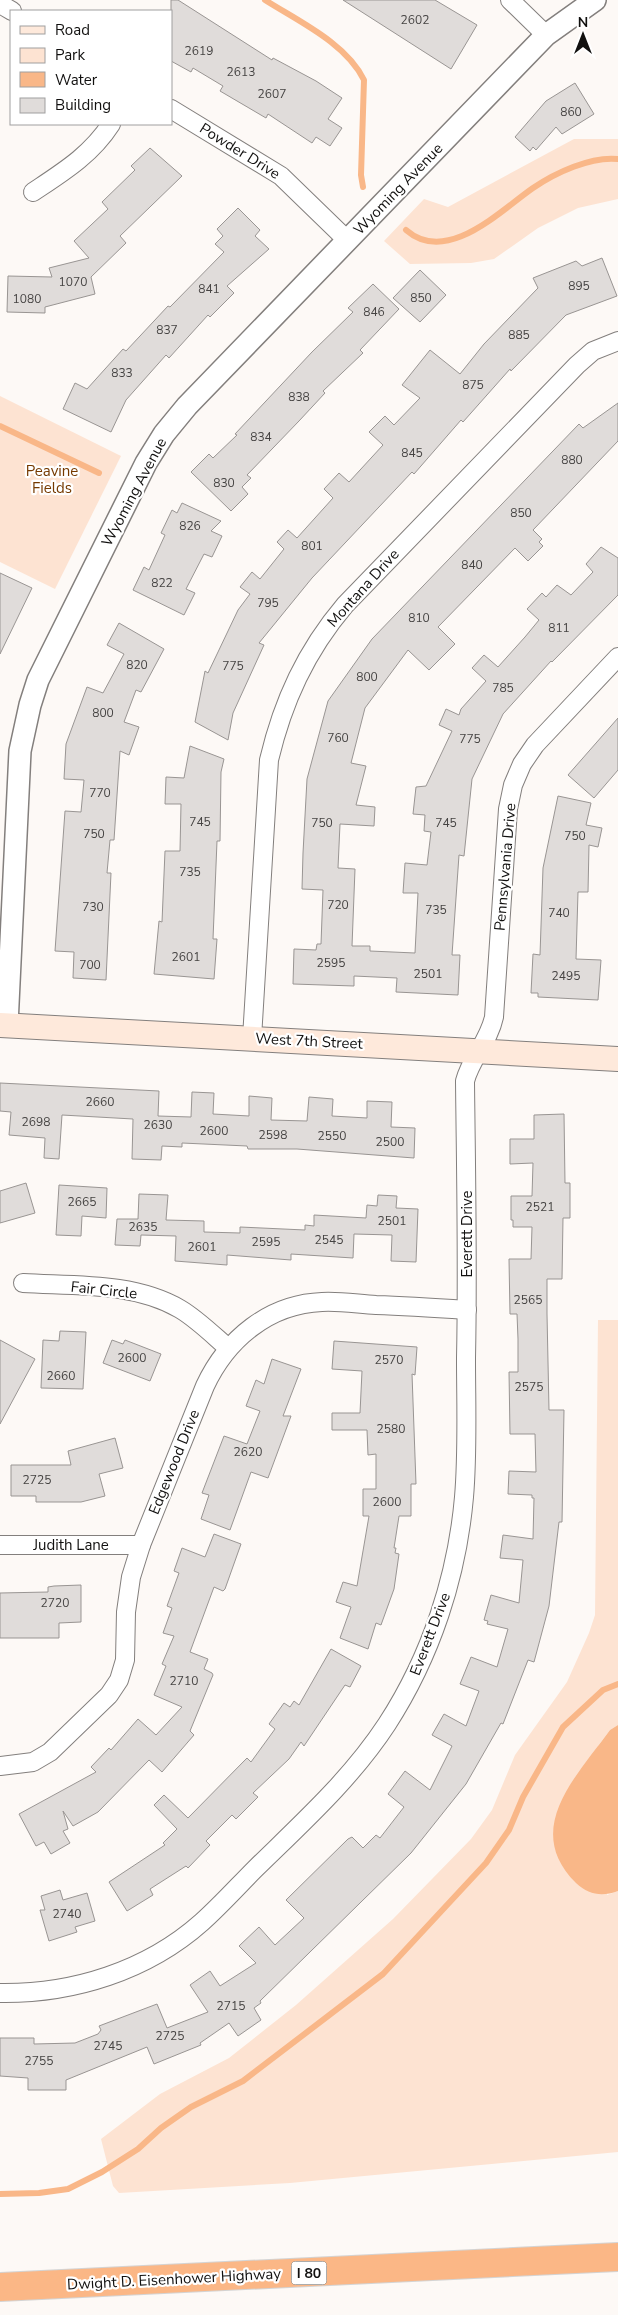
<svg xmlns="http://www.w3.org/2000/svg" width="618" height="2315" viewBox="0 0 618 2315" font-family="'Nunito Sans',sans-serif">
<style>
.green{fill:#fde3d2}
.water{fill:#f9b788}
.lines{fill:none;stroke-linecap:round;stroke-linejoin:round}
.stream{stroke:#f9b788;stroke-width:6}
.building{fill:#e0dcda;stroke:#999593}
.minor-casing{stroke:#837f7d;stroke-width:20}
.tertiary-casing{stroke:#837f7d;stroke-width:24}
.secondary-casing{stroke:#837f7d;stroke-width:26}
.motorway-casing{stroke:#d4d4d4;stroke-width:30}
.minor{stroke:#fff;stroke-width:18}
.tertiary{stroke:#fff;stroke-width:21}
.secondary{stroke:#fee9db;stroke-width:24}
.motorway{stroke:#fbb786;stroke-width:28}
.labels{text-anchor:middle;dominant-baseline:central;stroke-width:4.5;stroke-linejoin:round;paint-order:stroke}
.number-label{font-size:12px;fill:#454342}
.shield{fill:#fff;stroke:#585857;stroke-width:1}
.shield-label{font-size:14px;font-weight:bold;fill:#11100f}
.street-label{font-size:15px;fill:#11100f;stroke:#fff}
.park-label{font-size:15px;fill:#753a00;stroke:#fff}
</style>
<rect width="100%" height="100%" fill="#fdf9f6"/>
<g class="green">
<polygon points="574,139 618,139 618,199 578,208 538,228 494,259 471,263 410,264 384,241 424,199 448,207"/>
<polygon points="0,396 121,456 55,589 0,562"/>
<polygon points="598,1320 618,1320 618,1725 610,1730 598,1746 607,1895 618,1891 618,2152 290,2183 119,2193 113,2186 101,2139 160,2094 229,2058 296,2005 393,1919 471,1839 492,1810 515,1755 567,1682 589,1633 595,1615"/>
</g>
<path class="water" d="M618 1725V1891C602 1897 589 1895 576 1883 522 1829 576 1777 610 1730Z"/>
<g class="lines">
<g class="stream">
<path d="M265 0C298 21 346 43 364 80L361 175 363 187"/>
<path d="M406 230C447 266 501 210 533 188 555 173 591 156 618 159"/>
<polyline points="0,426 99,473"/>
<polyline points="0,2194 39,2193 68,2189 102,2172 138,2149 161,2128 191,2107 243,2081 383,1974 486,1863 509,1830 523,1797 563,1727 603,1690 618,1684"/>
</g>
</g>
<g class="building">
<polygon points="171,0 178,0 272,60 273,58 316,81 342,98 328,119 342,128 330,146 316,137 312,143 268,114 266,118 220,91 223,86 193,68 191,72 171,61"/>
<polygon points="343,0 435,0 477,25 451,69"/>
<polygon points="575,83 594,114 562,134 556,127 536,150 533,147 530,151 515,137 546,101"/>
<polygon points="150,148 182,176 120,236 126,243 91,277 95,294 45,307 45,313 7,312 8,276 52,277 49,268 89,258 74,241 108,209 102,202 135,170 131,166"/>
<polygon points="238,208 260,230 255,236 269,249 227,286 234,293 210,317 208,315 169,358 166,355 126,400 111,432 63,409 75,383 87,389 123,349 126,351 168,306 170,307 224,252 215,244 223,236 217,229"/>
<polygon points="602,258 617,296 566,315 511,371 510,369 463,422 461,420 414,474 412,472 312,578 259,643 264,645 233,713 228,740 195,722 205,671 208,673 238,610 250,594 240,587 252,572 260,579 284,549 277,542 288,530 297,538 333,498 324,489 339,473 349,482 383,445 369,432 385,416 394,425 420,398 402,385 430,350 460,374 484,344 538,288 533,278 576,261 582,266"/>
<polygon points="420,270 446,295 420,322 393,298"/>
<polygon points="373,284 399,309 360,350 363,353 323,391 325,393 299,421 247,475 251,478 242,487 248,494 231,511 191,472 209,454 213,458 237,435 235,434 312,352 353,312 348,308"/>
<polygon points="618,403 618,441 533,530 542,539 539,542 543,546 528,561 515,548 438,627 455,644 429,670 408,650 365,708 351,763 366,766 356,805 375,807 374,826 340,824 338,868 355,869 352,946 370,946 370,951 415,953 418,893 403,893 405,863 427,865 431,832 424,831 425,815 413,814 416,787 426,786 452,731 439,725 446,709 459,715 461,709 486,681 472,668 484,655 498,667 525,637 539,620 527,609 542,593 546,597 557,585 571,595 593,572 586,564 601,547 618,558 618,595 552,662 551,661 503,714 472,779 464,856 459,855 452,955 460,955 458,995 396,992 397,978 354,976 354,986 293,984 294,949 316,950 317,944 321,944 323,890 302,889 303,853 307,779 328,701 372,639 579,424 583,428"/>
<polygon points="182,503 221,521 211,531 222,536 212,557 204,554 186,589 195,593 184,615 133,590 144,567 149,570 165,535 161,533 172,510 177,513"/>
<polygon points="0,573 32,588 0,654"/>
<polygon points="119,623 164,649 141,692 136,690 124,722 139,727 129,755 120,751 114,840 110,840 107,873 111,873 106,980 73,978 74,952 55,951 65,811 81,812 84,780 64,779 66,744 87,687 103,693 124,654 107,645"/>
<polygon points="618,718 618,770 594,798 568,775"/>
<polygon points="190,746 224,759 221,772 220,841 217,841 213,939 217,939 214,979 154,974 159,921 162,922 165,851 180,851 181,804 165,804 166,777 184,778"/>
<polygon points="558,796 591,803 586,825 602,828 598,847 589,845 588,892 578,892 576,959 601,960 598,1000 538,997 538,993 531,993 533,954 540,955 543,868"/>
<polygon points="0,1083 159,1091 158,1116 191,1117 192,1092 214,1093 213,1114 249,1116 249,1096 272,1098 271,1120 307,1121 309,1097 333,1099 332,1116 367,1118 367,1101 392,1102 391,1127 415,1128 414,1158 297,1149 248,1149 247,1146 182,1143 182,1147 162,1146 161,1160 132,1159 133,1119 62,1115 59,1159 44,1158 45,1138 9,1135 11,1112 0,1111"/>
<polygon points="564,1114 565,1183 570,1183 570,1218 563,1218 562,1279 547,1279 547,1314 549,1410 564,1410 562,1522 559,1522 549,1606 534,1662 528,1660 503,1724 501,1723 466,1784 411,1853 260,2001 261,2003 254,2008 261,2020 238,2036 229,2023 200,2043 201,2045 154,2064 147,2047 66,2080 66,2090 28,2090 28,2078 0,2076 0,2038 34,2038 34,2044 75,2043 98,2034 101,2030 99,2026 157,2004 167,2028 208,2012 190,1985 210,1971 220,1986 256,1963 239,1946 259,1927 275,1945 304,1918 286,1900 348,1839 352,1837 363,1848 376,1835 380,1838 404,1807 388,1794 405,1771 430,1790 452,1746 432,1735 444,1714 466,1726 479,1691 460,1684 471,1657 497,1667 508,1629 487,1624 488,1621 484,1620 491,1595 519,1603 523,1560 500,1558 503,1535 533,1539 534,1498 532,1498 532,1495 508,1494 509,1471 536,1472 535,1434 510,1434 509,1372 518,1372 518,1339 517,1314 510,1314 509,1259 531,1259 532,1227 513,1227 513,1220 511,1220 511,1196 532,1196 533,1163 510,1164 510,1139 534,1139 534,1115"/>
<polygon points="26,1183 35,1213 0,1223 0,1191"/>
<polygon points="59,1185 107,1188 106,1218 82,1216 81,1236 56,1235"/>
<polygon points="139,1194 168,1195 166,1220 204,1221 204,1232 240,1233 240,1227 305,1230 305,1225 314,1226 314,1215 366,1218 367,1205 377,1206 378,1195 397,1196 396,1208 418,1209 416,1262 391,1261 392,1235 354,1234 353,1258 291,1254 291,1260 227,1255 227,1265 175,1261 176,1236 141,1235 140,1246 115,1245 117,1219 138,1219"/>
<polygon points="60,1331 86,1332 83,1389 41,1388 43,1340 59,1341"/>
<polygon points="0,1340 35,1359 0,1424"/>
<polygon points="112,1340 123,1344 125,1340 161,1354 150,1381 103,1363"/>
<polygon points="334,1341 417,1347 415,1375 412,1374 416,1484 411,1484 411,1516 399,1516 394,1548 396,1548 395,1553 399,1554 394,1589 381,1625 376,1623 368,1649 340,1638 351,1607 336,1602 343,1582 357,1586 369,1516 363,1516 363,1489 376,1489 376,1454 368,1455 367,1430 332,1430 332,1413 360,1413 362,1371 332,1369"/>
<polygon points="272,1359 301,1369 283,1416 291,1416 268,1478 251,1472 230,1530 201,1519 209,1495 202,1493 224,1436 247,1444 260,1411 246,1406 256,1380 264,1384"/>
<polygon points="115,1438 123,1468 99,1474 105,1496 81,1502 36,1502 36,1496 11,1496 11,1465 71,1465 68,1451"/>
<polygon points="214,1534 241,1544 225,1589 223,1591 214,1587 190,1652 208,1659 204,1669 212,1673 213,1675 190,1731 194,1735 162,1772 149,1760 98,1812 73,1826 63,1811 68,1829 63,1831 70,1843 51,1854 44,1842 36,1846 19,1814 96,1772 91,1767 109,1748 111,1750 138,1719 156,1735 182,1707 154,1695 166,1666 162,1664 174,1636 163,1633 172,1608 167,1606 179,1573 174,1571 182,1548 205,1557"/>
<polygon points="81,1585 81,1622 59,1623 59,1638 0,1638 0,1593 48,1592 48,1587 54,1586"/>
<polygon points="331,1649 361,1666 350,1687 345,1685 304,1746 301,1742 289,1759 253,1793 258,1797 236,1819 232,1815 206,1841 210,1845 188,1868 186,1866 150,1889 153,1895 127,1911 109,1882 165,1845 163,1843 177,1829 154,1805 164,1795 188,1818 247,1758 251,1762 275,1729 269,1724 284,1703 290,1707 294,1701 299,1705"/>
<polygon points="60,1890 63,1900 87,1893 95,1921 75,1927 77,1932 49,1941 40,1910 45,1910 41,1896"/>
</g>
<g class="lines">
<g class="minor-casing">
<g id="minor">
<polyline points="510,0 546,35"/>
<polyline points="0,4 12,11"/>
<polyline points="171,109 281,176 348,241"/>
<path d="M33 192C63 172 91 155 111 124"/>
<path d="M252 1038 269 760C283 701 306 651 345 605L577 365 593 351 618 341"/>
<path d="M23 1283C74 1286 134 1282 180 1309 197 1319 213 1335 228 1348"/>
<polyline points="0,1545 141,1545"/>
<path d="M0 1766 33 1762 50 1752 109 1695 119 1680 125 1660 126 1612 131 1577 141 1545 205 1386C227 1339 269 1304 322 1302 340 1301 358 1304 376 1305 406 1306 437 1308 467 1310"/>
<path d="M0 1993C73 1994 147 1971 202 1922 221 1905 238 1886 255 1869 302 1823 351 1779 387 1724 431 1656 457 1577 464 1497 468 1451 466 1404 466 1358 468 1266 466 1174 465 1081 471 1058 489 1041 494 1017L508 809 513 785 522 764 535 745 618 657"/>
</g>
</g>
<g class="tertiary-casing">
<polyline id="tertiary" points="7,1025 20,751 30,705 38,680 146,463 164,434 187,406 546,35 595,0"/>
</g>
<g class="secondary-casing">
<polyline id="secondary" points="0,1025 618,1059"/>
</g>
<g class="motorway-casing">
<polyline id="motorway" points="0,2287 618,2257"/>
</g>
<use href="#minor" class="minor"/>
<use href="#tertiary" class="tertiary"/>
<use href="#secondary" class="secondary"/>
<use href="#motorway" class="motorway"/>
</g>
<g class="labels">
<g class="number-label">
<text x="415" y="20">2602</text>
<text x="199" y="51">2619</text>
<text x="241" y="72">2613</text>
<text x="272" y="94">2607</text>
<text x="571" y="112">860</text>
<text x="73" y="282">1070</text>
<text x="579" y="286">895</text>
<text x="209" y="289">841</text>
<text x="421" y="298">850</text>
<text x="27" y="299">1080</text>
<text x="374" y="312">846</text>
<text x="167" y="330">837</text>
<text x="519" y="335">885</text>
<text x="122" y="373">833</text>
<text x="473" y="385">875</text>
<text x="299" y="397">838</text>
<text x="261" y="437">834</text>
<text x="412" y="453">845</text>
<text x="572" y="460">880</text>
<text x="224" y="483">830</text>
<text x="521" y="513">850</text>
<text x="190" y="526">826</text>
<text x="312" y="546">801</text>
<text x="472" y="565">840</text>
<text x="162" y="583">822</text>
<text x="268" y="603">795</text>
<text x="419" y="618">810</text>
<text x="559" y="628">811</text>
<text x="137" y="665">820</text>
<text x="233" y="666">775</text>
<text x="367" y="677">800</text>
<text x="503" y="688">785</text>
<text x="103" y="713">800</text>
<text x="338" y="738">760</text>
<text x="470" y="739">775</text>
<text x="100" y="793">770</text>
<text x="200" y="822">745</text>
<text x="322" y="823">750</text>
<text x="446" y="823">745</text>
<text x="94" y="834">750</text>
<text x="575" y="836">750</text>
<text x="190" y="872">735</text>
<text x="338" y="905">720</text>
<text x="93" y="907">730</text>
<text x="436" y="910">735</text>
<text x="559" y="913">740</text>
<text x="186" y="957">2601</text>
<text x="331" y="963">2595</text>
<text x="90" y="965">700</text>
<text x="428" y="974">2501</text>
<text x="566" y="976">2495</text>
<text x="100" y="1102">2660</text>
<text x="36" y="1122">2698</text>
<text x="158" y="1125">2630</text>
<text x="214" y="1131">2600</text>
<text x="273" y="1135">2598</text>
<text x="332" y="1136">2550</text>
<text x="390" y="1142">2500</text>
<text x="82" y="1202">2665</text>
<text x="540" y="1207">2521</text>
<text x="392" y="1221">2501</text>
<text x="143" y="1227">2635</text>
<text x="329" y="1240">2545</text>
<text x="266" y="1242">2595</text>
<text x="202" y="1247">2601</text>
<text x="528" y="1300">2565</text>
<text x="132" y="1358">2600</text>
<text x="389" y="1360">2570</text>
<text x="61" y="1376">2660</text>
<text x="529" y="1387">2575</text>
<text x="391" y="1429">2580</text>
<text x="248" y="1452">2620</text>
<text x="37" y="1480">2725</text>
<text x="387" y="1502">2600</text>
<text x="55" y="1603">2720</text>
<text x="184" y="1681">2710</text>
<text x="67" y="1914">2740</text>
<text x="231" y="2006">2715</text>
<text x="170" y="2036">2725</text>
<text x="108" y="2046">2745</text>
<text x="39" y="2061">2755</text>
</g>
<rect class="shield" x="291.5" y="2261.5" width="35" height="23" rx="4"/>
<g class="shield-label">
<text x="309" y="2273">I 80</text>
</g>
<g class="street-label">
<text transform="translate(240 151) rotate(32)">Powder Drive</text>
<text transform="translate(398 189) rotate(-46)">Wyoming Avenue</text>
<text transform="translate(134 492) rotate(-62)">Wyoming Avenue</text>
<text transform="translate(363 588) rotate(-48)">Montana Drive</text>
<text transform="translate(505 867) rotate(-85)">Pennsylvania Drive</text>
<text transform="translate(309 1041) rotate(3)">West 7th Street</text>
<text transform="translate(467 1234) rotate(-90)">Everett Drive</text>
<text transform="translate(104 1290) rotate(6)">Fair Circle</text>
<text transform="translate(174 1462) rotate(-68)">Edgewood Drive</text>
<text x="71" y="1545">Judith Lane</text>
<text transform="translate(430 1634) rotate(-69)">Everett Drive</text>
<text transform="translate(174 2279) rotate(-3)">Dwight D. Eisenhower Highway</text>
</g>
<g class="park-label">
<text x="52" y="471">Peavine<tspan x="52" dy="17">Fields</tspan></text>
</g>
</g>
<rect x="10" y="10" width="162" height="115" fill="#ffffff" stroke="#a09f9f"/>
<rect x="20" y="26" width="25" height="8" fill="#fee9db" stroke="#a09f9f"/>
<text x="55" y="35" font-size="15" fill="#11100f">Road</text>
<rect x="20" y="48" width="25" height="15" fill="#fde3d2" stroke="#a09f9f"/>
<text x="55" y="60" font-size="15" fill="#11100f">Park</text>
<rect x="20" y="72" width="25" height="15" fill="#f9b788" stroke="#a09f9f"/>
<text x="55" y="85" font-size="15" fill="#11100f">Water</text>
<rect x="20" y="98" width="25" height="15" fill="#e0dcda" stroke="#a09f9f"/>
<text x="55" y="110" font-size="15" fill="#11100f">Building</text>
<g transform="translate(583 35)" stroke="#ffffff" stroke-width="4" paint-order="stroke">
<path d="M0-4L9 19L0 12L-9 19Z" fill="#11100f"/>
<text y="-8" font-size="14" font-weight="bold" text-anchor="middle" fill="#11100f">N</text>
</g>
</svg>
